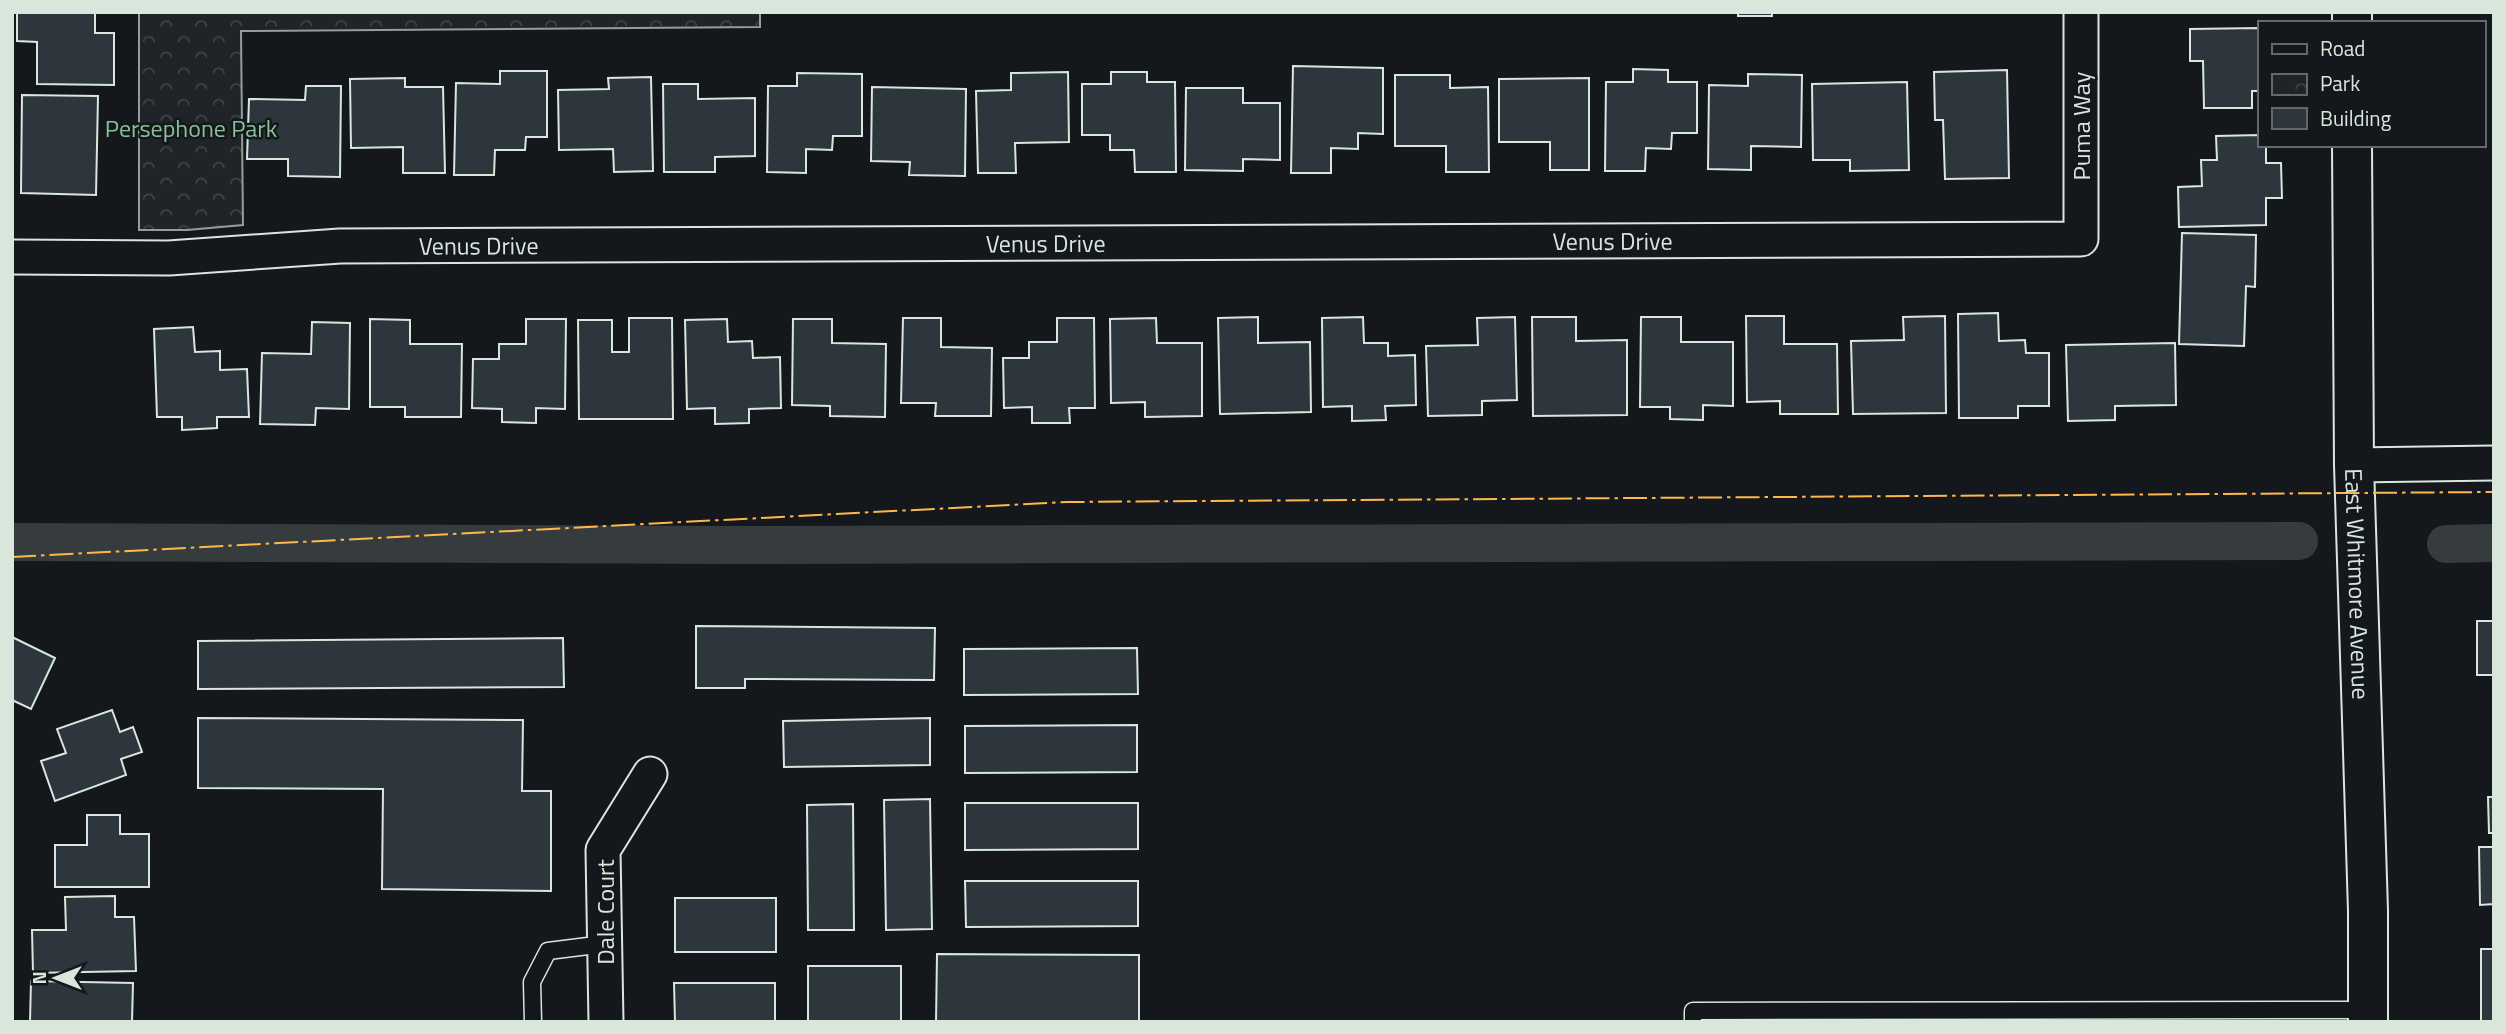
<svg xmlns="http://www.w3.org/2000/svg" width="2506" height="1034" viewBox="0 0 2506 1034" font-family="'Titillium Web',sans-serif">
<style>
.park{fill:url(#park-crowns);stroke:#939e99;stroke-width:2}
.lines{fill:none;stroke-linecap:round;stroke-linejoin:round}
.canal{stroke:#363b3e;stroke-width:38}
.building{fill:#2c363c;stroke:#d8e6dc;stroke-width:2}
.lane-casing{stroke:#d8e6dc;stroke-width:19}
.street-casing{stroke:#d8e6dc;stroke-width:37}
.secondary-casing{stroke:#d8e6dc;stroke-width:42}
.lane{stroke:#14181c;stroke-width:16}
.street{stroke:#14181c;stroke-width:33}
.secondary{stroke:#14181c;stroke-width:38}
.power{stroke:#ffb74d;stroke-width:2;stroke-dasharray:24 5 3.5 5;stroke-linecap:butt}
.labels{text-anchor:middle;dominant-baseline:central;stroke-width:5;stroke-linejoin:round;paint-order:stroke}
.street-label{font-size:24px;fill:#d8e6dc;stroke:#14181c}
.park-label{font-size:24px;fill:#8ac095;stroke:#14181c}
</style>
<defs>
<pattern id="park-crowns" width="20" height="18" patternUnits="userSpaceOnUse" patternTransform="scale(1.75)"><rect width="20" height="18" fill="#202428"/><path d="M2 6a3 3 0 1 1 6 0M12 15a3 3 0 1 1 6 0" fill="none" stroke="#404447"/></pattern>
</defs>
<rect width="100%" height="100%" fill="#14181c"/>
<polygon class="park" points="139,12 760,12 760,27 241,31 243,225 187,230 139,230"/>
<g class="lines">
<g class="canal">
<polyline points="12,542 731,545 2299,541"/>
<polyline points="2446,544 2494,543"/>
</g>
</g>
<g class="building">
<polygon points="17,12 95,12 95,33 114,33 114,85 37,84 37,42 17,41"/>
<rect x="1738" y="12" width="34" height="4"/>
<polygon points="2259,28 2259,91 2252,91 2252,108 2204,108 2203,61 2190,61 2190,29"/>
<polygon points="1293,66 1383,68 1383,134 1358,133 1358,149 1331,148 1331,173 1291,173"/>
<polygon points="1633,69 1668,70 1668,82 1697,82 1697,133 1672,133 1671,149 1646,148 1645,171 1605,171 1606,82 1633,82"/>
<polygon points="2007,70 2009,178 1945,179 1943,120 1935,120 1934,72"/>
<polygon points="500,71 547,71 547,137 526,137 525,150 495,150 494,175 454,175 456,83 500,84"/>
<polygon points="1068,72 1069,142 1015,143 1016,173 978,173 976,91 1011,90 1011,73"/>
<polygon points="1111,72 1147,72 1147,82 1175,82 1176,172 1135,172 1134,150 1110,150 1110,135 1082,135 1082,84 1111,84"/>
<polygon points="797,73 862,74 862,136 833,136 832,150 806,149 806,173 767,172 768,86 797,86"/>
<polygon points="1748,74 1802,75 1801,147 1751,146 1751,170 1708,169 1709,85 1748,86"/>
<polygon points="1395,75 1450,75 1450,88 1488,87 1489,172 1446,172 1446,146 1395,146"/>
<polygon points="651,77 653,171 614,172 613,149 559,150 558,90 609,89 608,78"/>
<polygon points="405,78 405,87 443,87 445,173 403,173 403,147 351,148 350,79"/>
<polygon points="1589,78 1589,170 1550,170 1550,142 1499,142 1499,79"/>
<polygon points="1907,82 1909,170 1850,171 1850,160 1813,160 1812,84"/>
<polygon points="663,84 698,84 698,99 755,98 755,156 715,157 715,172 664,172"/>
<polygon points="306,86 341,86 340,177 288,176 288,159 247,159 249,99 305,100"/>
<polygon points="872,87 966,89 965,176 909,175 910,162 871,161"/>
<polygon points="1186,88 1243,88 1243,103 1280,103 1280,160 1243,159 1243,171 1185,170"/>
<polygon points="22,95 98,96 96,195 21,193"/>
<polygon points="2259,135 2259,145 2266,145 2266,163 2281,163 2282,198 2266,198 2266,225 2179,227 2178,187 2202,186 2201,160 2217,160 2216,136"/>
<polygon points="2182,233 2256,235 2255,287 2246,286 2244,346 2179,344"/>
<polygon points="1998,313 1999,341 2025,340 2026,353 2049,353 2049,406 2018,406 2018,418 1959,418 1958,314"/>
<polygon points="1746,316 1784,316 1784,344 1837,344 1838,414 1780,414 1780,401 1747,402"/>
<polygon points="1945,316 1946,413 1853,414 1851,341 1904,340 1903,317"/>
<polygon points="1258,317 1258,343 1310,342 1311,412 1220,414 1218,318"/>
<polygon points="1363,317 1364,343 1388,343 1388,356 1415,355 1416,405 1385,406 1386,420 1352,421 1352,406 1323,407 1322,318"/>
<polygon points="1515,317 1517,400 1482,401 1482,415 1428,416 1426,346 1478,345 1477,318"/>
<polygon points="1532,317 1576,317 1576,341 1627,340 1627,415 1533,416"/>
<polygon points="1641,317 1681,317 1681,342 1733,342 1733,406 1703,405 1703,420 1670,419 1670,407 1640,407"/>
<polygon points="629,318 672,318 673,419 579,419 578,320 612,320 612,352 629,352"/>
<polygon points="903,318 941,318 941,347 992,348 991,416 935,416 936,403 901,403"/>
<polygon points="1057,318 1094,318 1095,408 1069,408 1070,423 1032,423 1032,407 1004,408 1003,358 1029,358 1029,342 1057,342"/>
<polygon points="1156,318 1157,343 1202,343 1202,416 1145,417 1145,402 1111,403 1110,319"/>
<polygon points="370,319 410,320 410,344 462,344 461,417 405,417 405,407 370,407"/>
<polygon points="526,319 566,319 565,409 536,408 536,423 502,422 502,409 472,408 473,359 499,359 499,344 526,344"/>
<polygon points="727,319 728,342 752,341 753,358 780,357 781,408 749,409 749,423 715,424 715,408 687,409 685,320"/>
<polygon points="793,319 832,319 832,343 886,344 885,417 830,416 830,406 792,405"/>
<polygon points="312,322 350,323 349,409 316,408 315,425 260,424 262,353 311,354"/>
<polygon points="193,327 195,352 220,351 220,370 247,369 249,417 217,417 217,428 182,430 182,417 157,417 154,329"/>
<polygon points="2175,343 2176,405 2115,406 2115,420 2068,421 2066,345"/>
<rect x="2477" y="621" width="17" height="54"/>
<polygon points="696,626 935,628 934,680 745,679 745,688 696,688"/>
<polygon points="12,637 55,658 31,709 12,700"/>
<polygon points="563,638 564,687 198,689 198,641"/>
<polygon points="1137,648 1138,694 964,695 964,649"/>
<polygon points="112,710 120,732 133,727 142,752 121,759 126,775 55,801 41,761 66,753 57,729"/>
<polygon points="198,718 523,720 522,791 551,791 551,891 382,889 383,789 198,788"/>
<polygon points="930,718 930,765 784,767 783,721"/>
<polygon points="1137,725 1137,772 965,773 965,726"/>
<polygon points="2488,797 2494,797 2494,833 2489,833"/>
<polygon points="930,799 932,929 886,930 884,800"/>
<polygon points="965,803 1138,803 1138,849 965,850"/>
<polygon points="853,804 854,930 808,930 807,805"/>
<polygon points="87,815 120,815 120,834 149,834 149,887 55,887 55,845 87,845"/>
<polygon points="2479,847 2494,847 2494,904 2480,905"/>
<polygon points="965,881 1138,881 1138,926 966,927"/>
<polygon points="115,896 115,917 134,917 136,971 33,973 32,930 66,930 65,897"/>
<rect x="675" y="898" width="101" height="54"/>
<rect x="2481" y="949" width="13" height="73"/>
<polygon points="937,954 1139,955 1139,1022 936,1022"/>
<rect x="808" y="966" width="93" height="56"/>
<polygon points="31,981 133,983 132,1022 30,1022"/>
<polygon points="674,983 775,983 775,1022 675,1022"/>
</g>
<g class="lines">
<g class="lane-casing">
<g id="lane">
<polyline points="533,1022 532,982 548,951 604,944"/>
<polyline points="1693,1022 1693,1011 2368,1010"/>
</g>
</g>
<g class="street-casing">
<g id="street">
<path id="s1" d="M12 257 169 258 340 246 2081 239V12"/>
<polyline points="2354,465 2494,463"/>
<polyline points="606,1022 603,850 650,774"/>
</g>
</g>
<g class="secondary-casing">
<g id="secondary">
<polyline points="2352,12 2352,23"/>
<path id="s2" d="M2352 145 2354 465 2368 911V1022"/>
</g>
</g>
<use href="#lane" class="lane"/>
<use href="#street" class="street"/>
<use href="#secondary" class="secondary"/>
<polyline class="power" points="12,557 1067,502 2494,492"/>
</g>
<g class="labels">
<g class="street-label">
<text transform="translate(2081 126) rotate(-90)">Puma Way</text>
<text stroke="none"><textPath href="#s1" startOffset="1601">Venus Drive</textPath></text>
<text stroke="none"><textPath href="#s1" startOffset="1034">Venus Drive</textPath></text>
<text stroke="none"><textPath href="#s1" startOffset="467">Venus Drive</textPath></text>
<text stroke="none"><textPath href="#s2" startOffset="439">East Whitmore Avenue</textPath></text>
<text transform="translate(605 912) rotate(-90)">Dale Court</text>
</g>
<g class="park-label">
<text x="191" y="128">Persephone Park</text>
</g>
</g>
<rect width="2506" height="1034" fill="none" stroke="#d8e6dc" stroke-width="28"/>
<rect x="2258" y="21" width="228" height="126" fill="#14181c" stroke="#626a69" stroke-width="2"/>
<rect x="2272" y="44" width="35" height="10" fill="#14181c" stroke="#626a69" stroke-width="2"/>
<text x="2320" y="56" font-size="21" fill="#d8e6dc">Road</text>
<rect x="2272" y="74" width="35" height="21" fill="url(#park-crowns)" stroke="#626a69" stroke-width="2"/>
<text x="2320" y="91" font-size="21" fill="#d8e6dc">Park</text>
<rect x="2272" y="108" width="35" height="21" fill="#2c363c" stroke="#626a69" stroke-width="2"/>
<text x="2320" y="126" font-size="21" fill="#d8e6dc">Building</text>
<g transform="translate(56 978) rotate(270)" stroke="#14181c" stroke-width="5" paint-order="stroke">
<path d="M0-5L12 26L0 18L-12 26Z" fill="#d8e6dc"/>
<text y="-10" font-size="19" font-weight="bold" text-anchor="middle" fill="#d8e6dc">N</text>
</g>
</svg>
